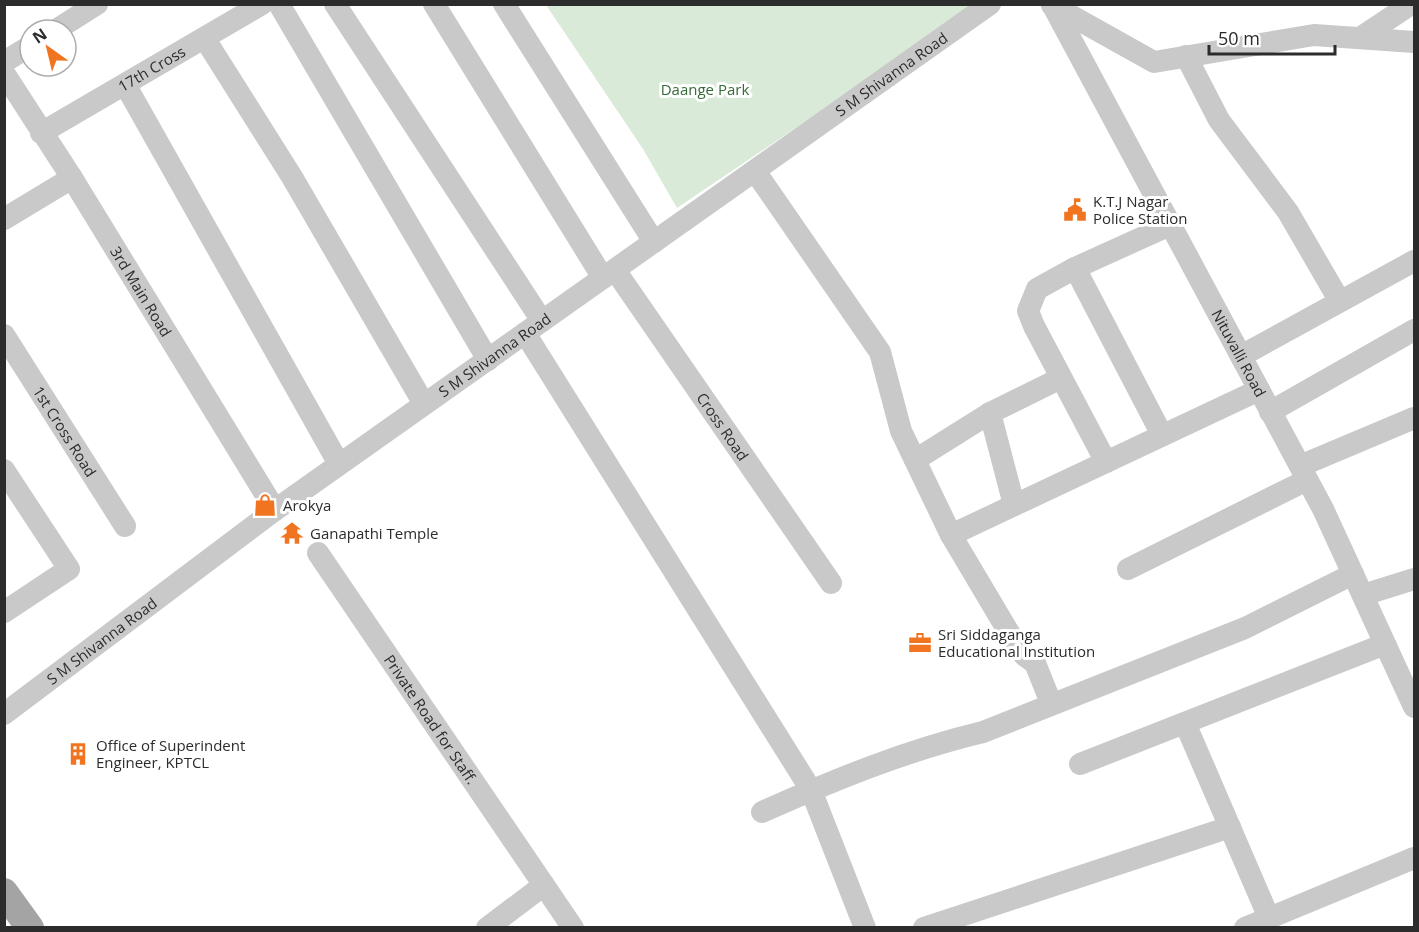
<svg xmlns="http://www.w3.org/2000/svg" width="1419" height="932" viewBox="0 0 1419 932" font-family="'Open Sans',sans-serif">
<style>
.green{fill:#d9ebd8}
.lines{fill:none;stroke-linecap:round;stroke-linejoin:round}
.minor{stroke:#c9c9c9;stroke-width:22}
.major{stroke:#a4a4a4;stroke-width:28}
.labels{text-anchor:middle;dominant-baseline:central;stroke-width:6;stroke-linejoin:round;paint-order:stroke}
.street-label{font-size:15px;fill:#2c2c2c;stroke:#fff}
.park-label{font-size:15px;fill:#376a38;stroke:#fff}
.poi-label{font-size:15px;fill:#2c2c2c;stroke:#fff;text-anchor:start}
</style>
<rect width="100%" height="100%" fill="#fff"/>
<polygon class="green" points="546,5 978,5 677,208 643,149"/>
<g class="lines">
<g class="minor">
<polyline points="279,4 488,360"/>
<polyline points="335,4 542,321"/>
<polyline points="434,4 603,278"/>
<polyline points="504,4 654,242"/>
<path id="s1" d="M1052 4 1323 509 1414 707"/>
<polyline points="1052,5 1154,62 1314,35 1414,42"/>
<polyline points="56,30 97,4"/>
<polyline points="1360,38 1411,4"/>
<polyline points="205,39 292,177 424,404"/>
<polyline points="1186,56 1219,120 1288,212 1339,300"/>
<polyline points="4,62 30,46"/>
<path id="s2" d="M4 73 72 178 275 510"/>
<polyline points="126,86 339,464"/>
<path id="s3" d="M41 133 262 4"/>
<polyline points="755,171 880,352 901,431 951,535 1259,390"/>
<polyline points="4,219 72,178"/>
<polyline points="1075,268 1162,435"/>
<path id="s4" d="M615 270 831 583"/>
<polyline points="525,333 811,790 865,928"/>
<path id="s5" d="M4 335 125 526"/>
<polyline points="1241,356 1414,261"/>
<polyline points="1270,412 1414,330"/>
<polyline points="990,413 1014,505"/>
<polyline points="915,460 990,413 1061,378"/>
<polyline points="1106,462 1034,326 1028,311 1037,289 1075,268 1170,225"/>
<polyline points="1300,466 1414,418"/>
<polyline points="4,470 69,569 4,612"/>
<polyline points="951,535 1008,631 1024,655 1035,663 1051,703"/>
<path id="s6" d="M318 553 573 928"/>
<polyline points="1128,569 1307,480"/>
<polyline points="1363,595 1414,579"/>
<path id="s7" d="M4 714 275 510 990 4"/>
<polyline points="1185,723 1269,918"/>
<polyline points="1080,764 1385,644"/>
<path d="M762 812C834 780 907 750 983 732L1245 628 1353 574"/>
<polyline points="487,928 544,885"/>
<polyline points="924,928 1230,827"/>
<polyline points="1245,928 1414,858"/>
</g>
<polyline class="major" points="4,892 30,928"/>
</g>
<defs>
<g id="civic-bare" transform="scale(1.8)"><path d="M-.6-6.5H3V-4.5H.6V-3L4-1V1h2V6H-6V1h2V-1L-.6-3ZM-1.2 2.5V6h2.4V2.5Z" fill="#f17520" stroke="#fff" stroke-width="2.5" paint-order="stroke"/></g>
<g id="shop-bare" transform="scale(1.8)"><path d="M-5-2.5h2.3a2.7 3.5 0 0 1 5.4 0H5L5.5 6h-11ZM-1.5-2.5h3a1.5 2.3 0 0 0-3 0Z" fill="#f17520" stroke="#fff" stroke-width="2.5" paint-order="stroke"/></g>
<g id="temple-bare" transform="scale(1.8)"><path d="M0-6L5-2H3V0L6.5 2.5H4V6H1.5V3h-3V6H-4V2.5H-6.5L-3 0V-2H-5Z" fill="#f17520" stroke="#fff" stroke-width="2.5" paint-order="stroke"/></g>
<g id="office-bare" transform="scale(1.8)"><path d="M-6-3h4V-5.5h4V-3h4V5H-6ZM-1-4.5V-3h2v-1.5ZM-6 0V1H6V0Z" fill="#f17520" stroke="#fff" stroke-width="2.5" paint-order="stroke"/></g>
<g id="building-bare" transform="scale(1.8)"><path d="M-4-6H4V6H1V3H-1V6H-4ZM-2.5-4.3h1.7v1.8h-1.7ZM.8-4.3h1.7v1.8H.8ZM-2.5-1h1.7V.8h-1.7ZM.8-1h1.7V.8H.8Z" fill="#f17520" stroke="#fff" stroke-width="2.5" paint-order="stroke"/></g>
</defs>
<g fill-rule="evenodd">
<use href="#civic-bare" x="1075" y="210"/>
<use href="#shop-bare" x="265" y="505"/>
<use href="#temple-bare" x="292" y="533"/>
<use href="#office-bare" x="920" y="643"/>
<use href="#building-bare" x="78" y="754"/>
</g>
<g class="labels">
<g class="street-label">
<text stroke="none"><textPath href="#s3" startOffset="128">17th Cross</textPath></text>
<text stroke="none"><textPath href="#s7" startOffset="1094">S M Shivanna Road</textPath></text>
<text stroke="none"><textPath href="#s2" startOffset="258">3rd Main Road</textPath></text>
<text stroke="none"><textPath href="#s1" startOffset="396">Nituvalli Road</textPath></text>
<text stroke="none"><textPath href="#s7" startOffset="608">S M Shivanna Road</textPath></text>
<text stroke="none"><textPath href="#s4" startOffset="190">Cross Road</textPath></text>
<text stroke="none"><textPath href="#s5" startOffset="114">1st Cross Road</textPath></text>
<text stroke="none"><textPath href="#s7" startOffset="122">S M Shivanna Road</textPath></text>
<text stroke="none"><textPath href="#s6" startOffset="201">Private Road for Staff.</textPath></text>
</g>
<g class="park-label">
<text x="705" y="89">Daange Park</text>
</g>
<g class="poi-label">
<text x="1093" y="201">K.T.J Nagar<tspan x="1093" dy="17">Police Station</tspan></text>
<text x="283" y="505">Arokya</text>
<text x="310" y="533">Ganapathi Temple</text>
<text x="938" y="634">Sri Siddaganga<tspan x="938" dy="17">Educational Institution</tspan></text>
<text x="96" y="745">Office of Superindent<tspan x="96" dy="17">Engineer, KPTCL</tspan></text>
</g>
</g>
<rect width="1419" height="932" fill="none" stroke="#2c2c2c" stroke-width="12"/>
<g transform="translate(48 48) rotate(326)"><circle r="28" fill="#ffffff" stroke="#ababab" stroke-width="1.5"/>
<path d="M0-4.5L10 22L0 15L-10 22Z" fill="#f17520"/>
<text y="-9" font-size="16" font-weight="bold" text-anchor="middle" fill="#2c2c2c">N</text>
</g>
<path d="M1209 45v9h126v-9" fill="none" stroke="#2c2c2c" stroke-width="3"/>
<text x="1218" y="45" font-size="18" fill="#2c2c2c" stroke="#ffffff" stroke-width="4.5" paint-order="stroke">50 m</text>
</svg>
